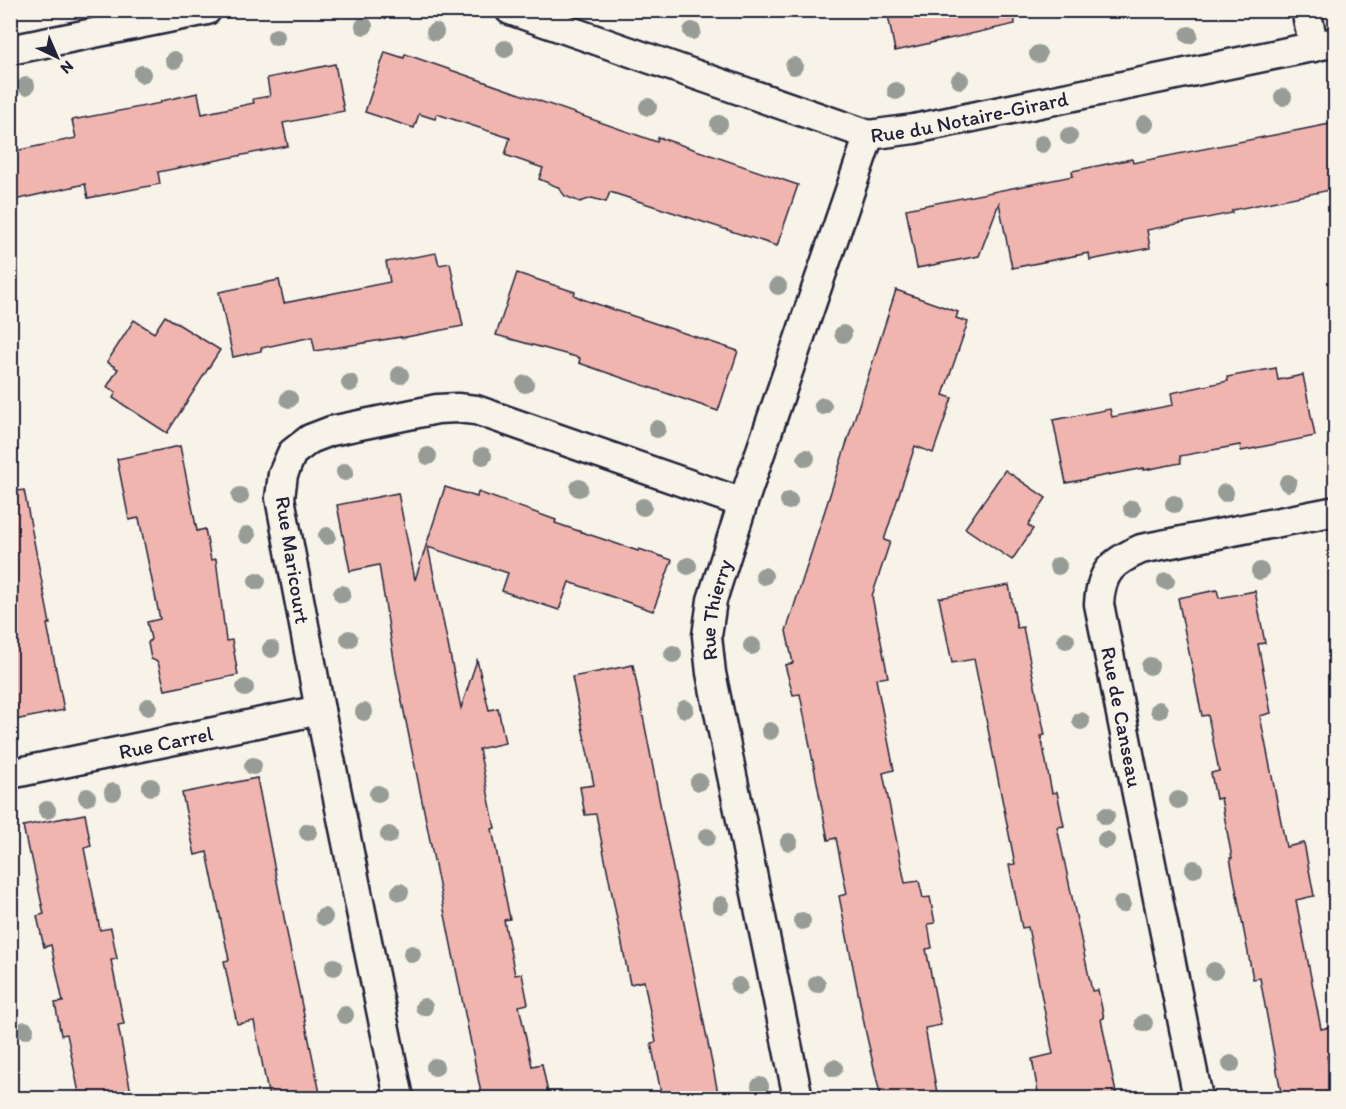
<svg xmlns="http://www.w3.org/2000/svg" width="1346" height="1109" viewBox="0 0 1346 1109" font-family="Itim,sans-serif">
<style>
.building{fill:#f1b5b0;stroke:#22223b;stroke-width:1.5}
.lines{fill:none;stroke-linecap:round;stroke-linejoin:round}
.minor-casing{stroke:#22223b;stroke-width:33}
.minor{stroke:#f7f3e8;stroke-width:28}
.tree{fill:#989c97}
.labels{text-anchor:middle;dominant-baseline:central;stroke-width:6;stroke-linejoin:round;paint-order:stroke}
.street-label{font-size:21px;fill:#22223b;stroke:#f7f3e8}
</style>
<rect width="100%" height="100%" fill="#f7f3e8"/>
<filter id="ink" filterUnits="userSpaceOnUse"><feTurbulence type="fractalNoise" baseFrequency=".0167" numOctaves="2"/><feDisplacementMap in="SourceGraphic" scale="12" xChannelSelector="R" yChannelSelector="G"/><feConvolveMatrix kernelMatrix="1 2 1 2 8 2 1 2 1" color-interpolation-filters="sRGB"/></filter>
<g filter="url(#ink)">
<g class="building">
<polygon points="887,10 1014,10 1015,24 895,51"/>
<polygon points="385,52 404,58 405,54 657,142 658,137 798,185 777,246 610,192 606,202 592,198 580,202 565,196 558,187 539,179 543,168 505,155 510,138 437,114 435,119 419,114 414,128 365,112"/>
<polygon points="335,64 344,111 283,123 288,146 158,172 160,184 88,198 85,184 10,201 10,152 76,138 72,120 161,103 161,101 198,93 202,114 254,103 253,99 270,96 267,78"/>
<polygon points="1335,123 1335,189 1232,210 1232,213 1147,230 1150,248 1090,260 1089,253 1012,268 999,203 979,256 917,268 906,209 1073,176 1072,171 1132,159 1133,163"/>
<polygon points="436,253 439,265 450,263 463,326 401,338 401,337 315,351 312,337 261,348 261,351 233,357 219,292 279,280 284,303 390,282 386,262"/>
<polygon points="517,273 575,292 574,295 582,299 738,351 718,411 579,363 580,358 496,335"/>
<polygon points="896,290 958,312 956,318 968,322 943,395 952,398 933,453 915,446 884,540 890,542 872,596 888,677 876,679 894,770 883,773 905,883 919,881 923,898 930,897 935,923 928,924 932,948 926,949 941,1025 925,1028 938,1098 881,1098 866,1033 839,896 847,894 836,838 828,840 800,694 793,695 785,665 793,663 786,631"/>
<polygon points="165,316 220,350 167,433 113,398 116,392 107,387 118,369 107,362 134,320 154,333"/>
<polygon points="1276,368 1278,380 1303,375 1315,436 1241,451 1240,445 1180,456 1181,463 1144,470 1144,468 1066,483 1053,420 1110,409 1112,417 1173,405 1171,393 1228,381 1227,377"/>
<polygon points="180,446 197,531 205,529 211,560 216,559 226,641 232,640 238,675 165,690 158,662 151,659 148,643 151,639 147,622 160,619 139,518 129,520 117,459"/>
<polygon points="1005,470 1046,498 1028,525 1033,529 1012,560 965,528"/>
<polygon points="445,487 477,497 478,492 556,520 555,523 638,551 639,549 672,560 653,611 569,582 559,610 502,591 508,573 428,547 461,708 477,660 489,710 498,708 505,743 479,749 495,828 492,829 510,919 504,920 515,975 522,974 528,1004 519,1006 532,1066 542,1064 549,1098 482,1098 396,672 379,565 350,571 337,505 398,493 415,580"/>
<polygon points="24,490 50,624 47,624 64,710 10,721 10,492"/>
<polygon points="1009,585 1017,628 1023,627 1045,735 1041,736 1052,793 1057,792 1064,826 1057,827 1092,991 1098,990 1104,1018 1101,1019 1117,1098 1039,1098 1032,1059 1053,1054 1028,927 1022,928 1009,865 1015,864 974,659 952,663 939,598"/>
<polygon points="1217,590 1219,598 1255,591 1265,643 1258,644 1271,713 1260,716 1286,847 1304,843 1314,896 1296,900 1321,1029 1335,1026 1335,1054 1327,1056 1334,1093 1306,1098 1282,1098 1260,978 1253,979 1230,858 1232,858 1221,798 1216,799 1211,773 1219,771 1208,715 1202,716 1178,598"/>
<polygon points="633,665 664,824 719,1098 662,1098 651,1043 656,1042 644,981 630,984 596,814 585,815 580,787 594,785 572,677"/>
<polygon points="257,778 290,948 321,1098 269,1098 254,1021 237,1024 224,961 229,960 207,852 195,855 182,793"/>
<polygon points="85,814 91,846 84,848 100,930 111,928 117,959 111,960 124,1024 118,1025 132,1098 80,1098 67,1034 61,1035 55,1003 63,1002 51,945 44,947 37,916 44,914 31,854 29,854 23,826"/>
</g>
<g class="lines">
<g class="minor-casing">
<g id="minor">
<path id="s1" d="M510 10 869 135 914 129 1336 42"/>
<polyline points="1306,10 1314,47"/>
<polyline points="10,50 207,10"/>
<path id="s2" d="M10 774 320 710"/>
<polyline points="399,1098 320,710 280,498 283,474 292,453 310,439 331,431 437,409 457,408 476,410 743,503"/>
<path id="s3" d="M798 1098 711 673 707 636 712 600 743 503 869 135"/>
<path d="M1198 1098 1099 604C1101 571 1112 562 1141 549L1336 511"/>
</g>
</g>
<use href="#minor" class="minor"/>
</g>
<g class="tree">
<circle cx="364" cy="26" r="9"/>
<circle cx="692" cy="31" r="9"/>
<circle cx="435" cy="32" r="9"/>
<circle cx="1189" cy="35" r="9"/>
<circle cx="276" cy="37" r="9"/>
<circle cx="505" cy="49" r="9"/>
<circle cx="1038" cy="54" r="9"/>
<circle cx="174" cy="60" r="9"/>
<circle cx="794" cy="66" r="9"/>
<circle cx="142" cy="74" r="9"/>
<circle cx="960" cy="80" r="9"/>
<circle cx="26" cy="86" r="9"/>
<circle cx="896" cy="91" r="9"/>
<circle cx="1283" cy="97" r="9"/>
<circle cx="648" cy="107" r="9"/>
<circle cx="719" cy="124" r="9"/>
<circle cx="1145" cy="124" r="9"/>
<circle cx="1069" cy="136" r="9"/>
<circle cx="1042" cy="144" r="9"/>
<circle cx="778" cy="286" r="9"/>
<circle cx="843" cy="334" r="9"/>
<circle cx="400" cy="375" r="9"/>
<circle cx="350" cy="383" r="9"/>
<circle cx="525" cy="384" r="9"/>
<circle cx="289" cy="399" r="9"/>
<circle cx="823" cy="406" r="9"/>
<circle cx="657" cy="429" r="9"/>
<circle cx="428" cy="456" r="9"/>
<circle cx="483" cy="456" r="9"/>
<circle cx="806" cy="458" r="9"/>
<circle cx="345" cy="472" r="9"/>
<circle cx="1288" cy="483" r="9"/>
<circle cx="579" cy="488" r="9"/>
<circle cx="1225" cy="493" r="9"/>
<circle cx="240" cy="496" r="9"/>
<circle cx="789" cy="501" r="9"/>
<circle cx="1174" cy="504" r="9"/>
<circle cx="643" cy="507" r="9"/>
<circle cx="1132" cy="509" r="9"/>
<circle cx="247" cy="535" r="9"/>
<circle cx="327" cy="536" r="9"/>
<circle cx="688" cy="566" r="9"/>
<circle cx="1058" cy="566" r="9"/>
<circle cx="1260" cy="571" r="9"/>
<circle cx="764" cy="576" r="9"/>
<circle cx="257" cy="581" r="9"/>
<circle cx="1166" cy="581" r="9"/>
<circle cx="342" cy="594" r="9"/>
<circle cx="349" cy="639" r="9"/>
<circle cx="1066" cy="640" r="9"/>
<circle cx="752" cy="646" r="9"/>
<circle cx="271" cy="649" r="9"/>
<circle cx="673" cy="654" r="9"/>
<circle cx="1150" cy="666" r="9"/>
<circle cx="245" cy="688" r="9"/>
<circle cx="148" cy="707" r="9"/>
<circle cx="685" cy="709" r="9"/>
<circle cx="1159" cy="710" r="9"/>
<circle cx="364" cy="712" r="9"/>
<circle cx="1081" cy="721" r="9"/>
<circle cx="770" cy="731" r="9"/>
<circle cx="253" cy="766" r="9"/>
<circle cx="699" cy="782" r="9"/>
<circle cx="151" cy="787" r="9"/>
<circle cx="113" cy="792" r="9"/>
<circle cx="378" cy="794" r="9"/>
<circle cx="87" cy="797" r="9"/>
<circle cx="1178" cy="800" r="9"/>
<circle cx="47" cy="810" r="9"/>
<circle cx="1106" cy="816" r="9"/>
<circle cx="308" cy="832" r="9"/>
<circle cx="389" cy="835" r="9"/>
<circle cx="707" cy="837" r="9"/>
<circle cx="1106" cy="840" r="9"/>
<circle cx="789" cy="842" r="9"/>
<circle cx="1194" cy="869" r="9"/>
<circle cx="400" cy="892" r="9"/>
<circle cx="1122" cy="904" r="9"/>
<circle cx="721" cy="905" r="9"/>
<circle cx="324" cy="917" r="9"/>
<circle cx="802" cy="921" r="9"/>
<circle cx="412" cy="954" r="9"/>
<circle cx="334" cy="967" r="9"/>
<circle cx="1214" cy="971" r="9"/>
<circle cx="817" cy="984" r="9"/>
<circle cx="739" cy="986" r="9"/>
<circle cx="424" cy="1007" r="9"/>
<circle cx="345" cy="1015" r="9"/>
<circle cx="1144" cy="1023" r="9"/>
<circle cx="25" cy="1030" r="9"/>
<circle cx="1231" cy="1064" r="9"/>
<circle cx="435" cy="1067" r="9"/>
<circle cx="834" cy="1068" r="9"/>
<circle cx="760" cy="1086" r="9"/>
</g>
</g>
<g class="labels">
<g class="street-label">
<text stroke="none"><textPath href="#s1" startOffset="482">Rue du Notaire-Girard</textPath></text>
<text transform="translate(293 560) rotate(81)">Rue Maricourt</text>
<text stroke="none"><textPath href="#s3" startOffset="498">Rue Thierry</textPath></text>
<text transform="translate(1122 717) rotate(79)">Rue de Canseau</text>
<text stroke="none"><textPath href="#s2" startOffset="159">Rue Carrel</textPath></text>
</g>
</g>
<rect width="1346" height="1109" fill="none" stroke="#f7f3e8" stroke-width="36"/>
<rect x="18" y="18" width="1310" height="1073" fill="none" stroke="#22223b" stroke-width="2" filter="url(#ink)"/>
<g transform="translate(57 57) rotate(136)" stroke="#f7f3e8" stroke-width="4.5" paint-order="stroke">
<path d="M0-4.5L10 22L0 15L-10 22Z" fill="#22223b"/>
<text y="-9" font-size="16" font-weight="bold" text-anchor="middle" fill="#22223b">N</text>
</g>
</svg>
